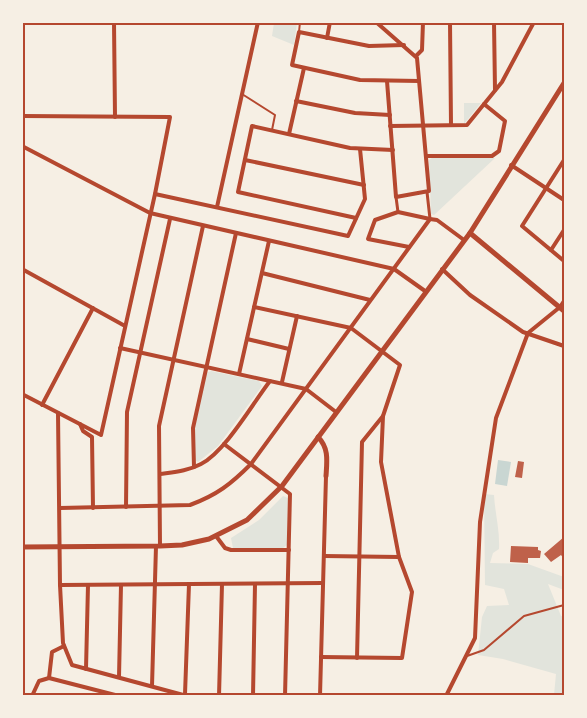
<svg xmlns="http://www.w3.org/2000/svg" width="587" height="718" viewBox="0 0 587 718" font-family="'Fira Sans Condensed',sans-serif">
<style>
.green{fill:#e2e4dc}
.water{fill:#c9d6d2}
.building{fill:#bf614a}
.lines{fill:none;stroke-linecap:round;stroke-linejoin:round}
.service{stroke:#b5482f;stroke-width:2}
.pedestrian{stroke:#b5482f;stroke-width:3}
.minor{stroke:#b5482f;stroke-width:4}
.tertiary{stroke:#b5482f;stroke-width:5}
.neatline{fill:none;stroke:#b5482f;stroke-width:2}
</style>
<rect width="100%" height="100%" fill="#f6efe4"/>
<g class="green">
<polygon points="274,23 297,23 294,45 272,36"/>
<polygon points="464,103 481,103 464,124"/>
<polygon points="432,158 495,158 434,215 431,214 429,160"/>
<polygon points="211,371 259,381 262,386 218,446 198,462 195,460 195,427 206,373"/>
<path d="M484 494 494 495C495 513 500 531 499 549L493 553 490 563 528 564 564 577V590L548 584 561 616 564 617V695H554L556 674 503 659 478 655 482 617 487 606 509 605 504 589 485 585Z"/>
<polygon points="283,496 288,498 287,545 283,548 233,548 231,538 259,520"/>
</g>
<polygon class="water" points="498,460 511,462 507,486 495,484"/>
<g class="building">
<polygon points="518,461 524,462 522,478 515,477"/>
<polygon points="564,537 564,559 561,555 551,562 544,554"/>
<polygon points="511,546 538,547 538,550 541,551 540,558 528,558 528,563 510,562"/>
</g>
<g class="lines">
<g class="service">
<polyline points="299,32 300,22"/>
<polyline points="242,94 275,115 272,130"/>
<polyline points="467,656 484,650 524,616 564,605"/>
</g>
<g class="pedestrian">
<polyline points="427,192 430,219"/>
<polyline points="396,197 398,212"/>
</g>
<g class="minor">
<polyline points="114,22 115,117"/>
<polyline points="376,22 417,58 429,191 396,197 387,81"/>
<polyline points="450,22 451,125"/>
<polyline points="494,22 495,90"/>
<polyline points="327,38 330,22"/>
<polyline points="404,45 369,46 299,32 292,65 360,80 419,81"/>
<polyline points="416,56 422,50 423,22"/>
<polyline points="296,101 355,113 390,115"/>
<polyline points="22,116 170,117 155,194 101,435 22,394"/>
<polyline points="390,126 467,125 502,82 534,22"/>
<polyline points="289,134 304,68"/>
<polyline points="22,146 150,213 394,269 425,291"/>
<polyline points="426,156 492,156 499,151 505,121 484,104"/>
<polyline points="245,160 364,185"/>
<polyline points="564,160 522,226 564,261"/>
<polyline points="511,165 564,200"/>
<polyline points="155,194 348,236 365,199 360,149"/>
<polyline points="217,207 258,22"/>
<polyline points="356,218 238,192 252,126 350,148 393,150"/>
<polyline points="409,247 368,239 375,220 398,212 430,219 437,220 464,240"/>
<polyline points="551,250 564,230"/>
<polyline points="22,269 125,326"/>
<polyline points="442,269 470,295 523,332 564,346"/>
<polyline points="262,273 370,300"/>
<polyline points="254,307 351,328 400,365 383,416 381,462 399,557 412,592 402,658 321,657"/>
<polyline points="247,339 289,349"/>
<polyline points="120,348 306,389 336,412"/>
<polyline points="239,374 269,241"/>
<polyline points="282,382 297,316"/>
<polyline points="42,405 93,308"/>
<polyline points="58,413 60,585 63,643 72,665 187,696"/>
<polyline points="80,424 83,431 92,437 93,508"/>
<polyline points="224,444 290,494 285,696"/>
<polyline points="194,467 193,428 236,233"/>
<path d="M160 474C174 472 188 471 201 464 225 452 253 403 270 381"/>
<polyline points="126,507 127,412 170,219"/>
<path d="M60 508 190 505C217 495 231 484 251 464L430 219"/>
<polyline points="216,536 225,548 231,550 289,550"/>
<polyline points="160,546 159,426 203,226"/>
<polyline points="324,556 399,557"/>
<polyline points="60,585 323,583"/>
<polyline points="357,658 362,442 383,416"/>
<polyline points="86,669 88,585"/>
<polyline points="119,677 121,585"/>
<polyline points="49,678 52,652 64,646"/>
<polyline points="152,686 156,546"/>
<polyline points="185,694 189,584"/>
<polyline points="32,696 39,681 49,678 119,696"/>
<polyline points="219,696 222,584"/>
<polyline points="253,696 255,584"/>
<polyline points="320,696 326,476"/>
<polyline points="446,696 475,638 480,522 496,418 528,333 560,307 564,301"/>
</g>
<g class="tertiary">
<polyline points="470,233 564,311"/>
<path d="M318 437C329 448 327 461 326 476"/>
<polyline points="22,547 160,546 182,545 209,539 247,520 282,486 470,233 564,83"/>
</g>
</g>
<rect width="587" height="718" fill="none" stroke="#f6efe4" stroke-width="48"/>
<rect x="24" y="24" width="539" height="670" class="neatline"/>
</svg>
